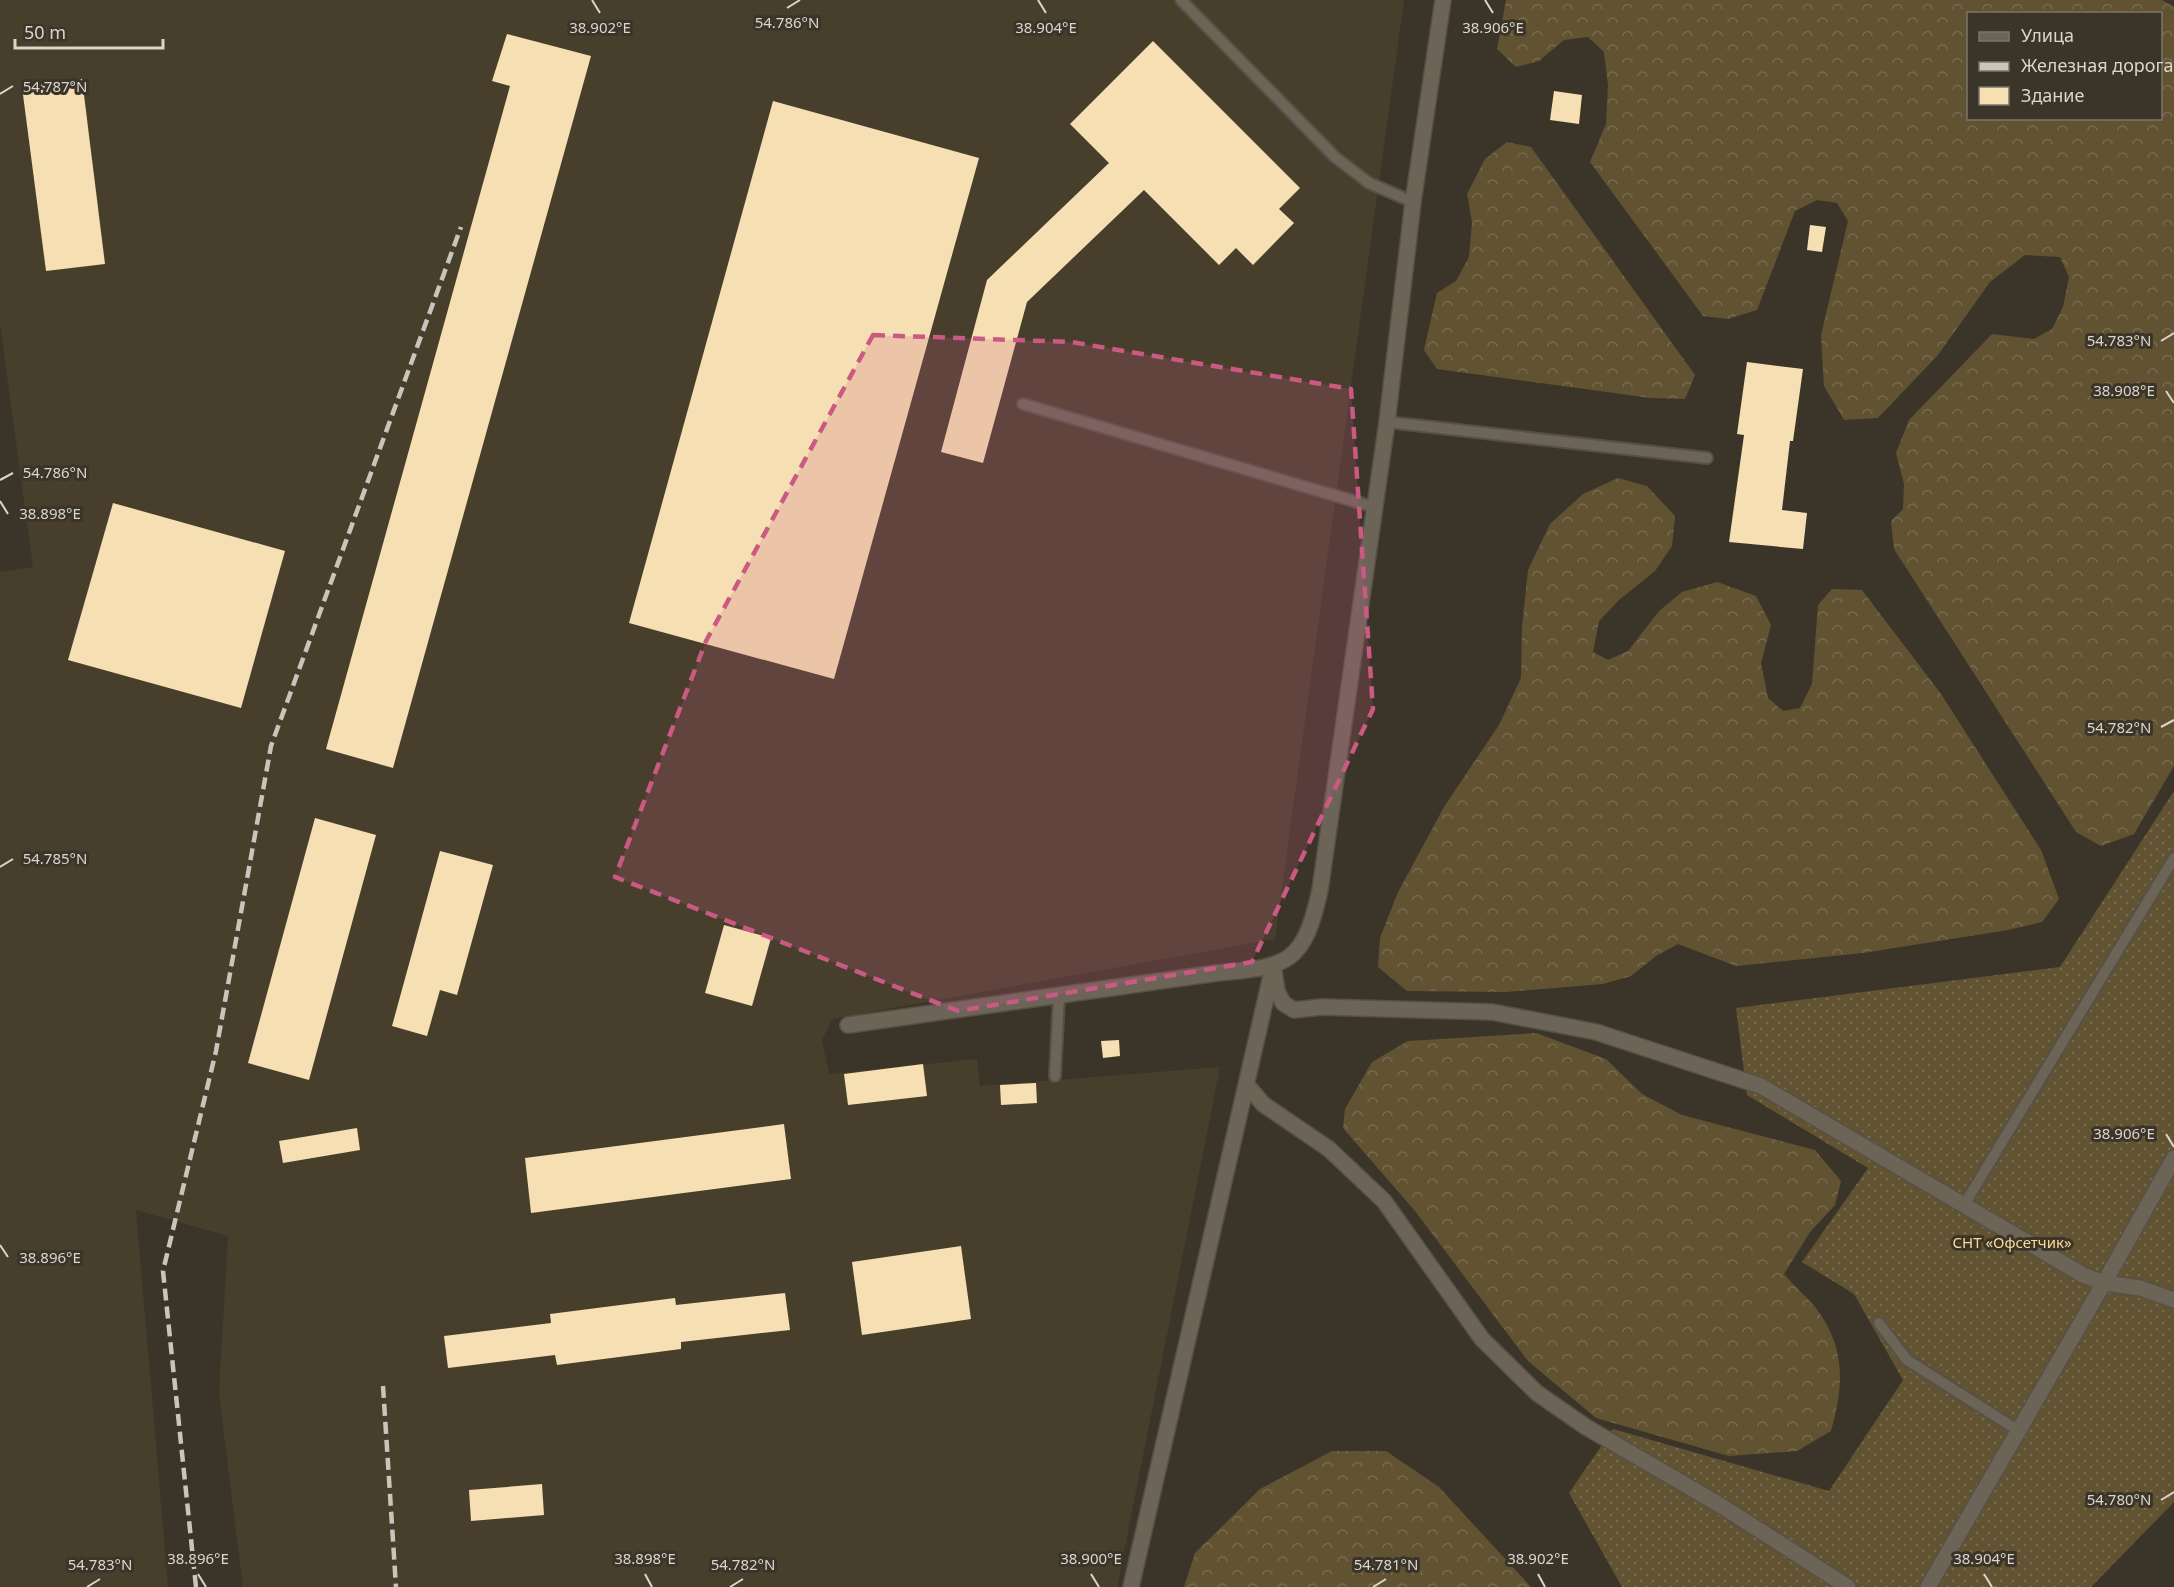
<svg xmlns="http://www.w3.org/2000/svg" width="2174" height="1587" viewBox="0 0 2174 1587" font-family="'Noto Sans',sans-serif">
<style>
.built{fill:#473f2c}
.forest{fill:url(#forest-crowns);fill-rule:evenodd}
.garden{fill:url(#garden-dots)}
.building{fill:#f6e0b3}
.lines{fill:none;stroke-linecap:round;stroke-linejoin:round}
.service-casing{stroke:#565146;stroke-width:14}
.minor-casing{stroke:#565146;stroke-width:18}
.service{stroke:#6b6457;stroke-width:10}
.minor{stroke:#6b6457;stroke-width:15}
.rail{stroke:#c9c5bc;stroke-width:4.5;stroke-dasharray:12 6;stroke-linecap:butt}
.marked{fill:#ca5a83;fill-opacity:0.2;stroke:#ca5a83;stroke-width:4.5;stroke-dasharray:12 8;stroke-linejoin:round}
.ticks{fill:none;stroke:#dad6ce;stroke-width:2}
.labels{text-anchor:middle;dominant-baseline:central;stroke-width:6;stroke-linejoin:round;paint-order:stroke}
.park-label{font-size:15px;fill:#fada96;stroke:#3b3529}
.ticks-label{font-size:15px;text-anchor:middle;fill:#dad6ce;stroke:#3b3529;stroke-width:6;stroke-linejoin:round;paint-order:stroke}
</style>
<defs>
<pattern id="forest-crowns" width="20" height="18" patternUnits="userSpaceOnUse" patternTransform="scale(1.5)"><rect width="20" height="18" fill="#615232"/><path d="M2 6a3 3 0 1 1 6 0M12 15a3 3 0 1 1 6 0" fill="none" stroke="#776a4e"/></pattern>
<pattern id="garden-dots" width="8" height="8" patternUnits="userSpaceOnUse" patternTransform="scale(1.5)"><rect width="8" height="8" fill="#615232"/><path d="M2 2h.1M6 6h.1" fill="none" stroke="#776a4e" stroke-width="1.8" stroke-linecap="round"/></pattern>
</defs>
<rect width="100%" height="100%" fill="#3b3529"/>
<polygon class="built" points="0,0 1404,0 1275,939 832,1019 822,1040 829,1074 977,1059 980,1086 1220,1067 1117,1587 243,1587 219,1394 228,1236 136,1210 168,1587 0,1587 0,572 33,567 0,324"/>
<g class="forest">
<path d="M1506 0H2162L2174 7V766L2134 834 2101 846 2076 832 1894 549 1891 521 1903 509 1904 484 1896 453 1909 420 1992 334 2034 339 2052 329 2063 307 2069 277 2060 257 2025 255 1990 282 1938 355 1878 418 1844 420 1824 386 1821 335 1848 221 1837 203 1817 200 1795 211 1757 310 1728 319 1703 316 1590 162 1606 124 1608 85 1604 52 1588 37 1564 40 1539 61 1516 67 1497 49ZM1968 14H2160V118H1968Z"/>
<polygon points="1507,142 1531,147 1695,375 1685,399 1651,398 1437,369 1424,350 1437,293 1456,281 1469,257 1472,222 1467,194 1485,159"/>
<polygon points="1618,478 1647,486 1675,516 1672,546 1655,571 1619,600 1599,621 1593,652 1608,660 1628,651 1659,611 1682,592 1717,582 1756,596 1771,625 1761,663 1768,698 1783,711 1800,708 1812,684 1818,605 1832,589 1862,590 1941,694 2041,850 2059,899 2042,922 2008,930 1863,953 1736,966 1678,944 1656,956 1631,976 1603,984 1506,992 1407,991 1378,967 1380,938 1398,892 1444,807 1499,725 1521,678 1522,627 1528,570 1550,524 1583,494"/>
<path d="M1536 1033 1606 1059 1642 1094 1682 1115 1815 1150 1841 1181 1835 1205 1810 1232 1784 1274C1794 1286 1806 1296 1816 1308 1846 1348 1844 1385 1831 1431L1797 1451 1729 1456 1596 1418 1528 1361 1415 1211 1343 1128 1345 1109 1372 1062 1408 1041Z"/>
<polygon points="1332,1451 1386,1451 1439,1487 1531,1587 1184,1587 1195,1553 1260,1489"/>
</g>
<polygon class="garden" points="2174,791 2174,1502 2091,1587 1622,1587 1569,1493 1613,1429 1829,1491 1903,1380 1854,1294 1802,1262 1868,1168 1747,1095 1736,1008 2060,967"/>
<g class="building">
<polygon points="507,34 591,56 393,768 326,749 510,86 492,81"/>
<polygon points="1153,41 1300,188 1279,209 1294,223 1253,265 1236,248 1219,265 1144,190 1027,302 983,463 941,452 987,280 1109,163 1070,124"/>
<polygon points="82,79 105,264 46,271 22,87"/>
<polygon points="1554,91 1582,95 1579,124 1550,120"/>
<polygon points="773,101 979,158 834,679 629,623"/>
<polygon points="1810,225 1826,227 1822,252 1807,250"/>
<polygon points="1747,362 1803,369 1793,441 1790,441 1782,510 1807,513 1803,549 1729,542 1744,435 1737,434"/>
<polygon points="113,503 285,551 241,708 68,660"/>
<polygon points="315,818 376,835 309,1080 248,1063"/>
<polygon points="440,851 493,865 457,995 440,990 427,1036 392,1026"/>
<polygon points="724,925 771,938 752,1006 705,993"/>
<polygon points="1119,1040 1120,1056 1103,1058 1101,1041"/>
<polygon points="923,1064 927,1096 848,1105 844,1074"/>
<polygon points="1036,1083 1037,1103 1001,1105 1000,1085"/>
<polygon points="784,1124 791,1179 531,1213 525,1158"/>
<polygon points="357,1128 360,1150 283,1163 279,1141"/>
<polygon points="961,1246 971,1319 862,1335 852,1262"/>
<polygon points="785,1293 790,1330 681,1342 681,1349 557,1365 555,1355 448,1368 444,1336 551,1323 550,1314 675,1298 676,1305"/>
<polygon points="542,1484 544,1515 471,1521 469,1490"/>
</g>
<g class="lines">
<g class="service-casing">
<g id="service">
<polyline points="1181,0 1335,157 1369,183 1413,202"/>
<polyline points="1023,404 1374,507"/>
<polyline points="1387,422 1707,458"/>
<polyline points="1055,1076 1059,996"/>
<polyline points="1964,1205 2174,858"/>
<polyline points="1879,1323 1907,1360 2019,1431"/>
</g>
</g>
<g class="minor-casing">
<g id="minor">
<polyline points="1273,965 1277,991 1283,1003 1294,1010 1322,1007 1492,1012 1596,1032 1761,1086 2083,1275 2104,1283 2174,1158"/>
<path d="M848 1025 1217 973C1289 967 1304 963 1320 890L1387 422 1413 202 1443 0"/>
<polyline points="1247,1085 1263,1104 1329,1149 1384,1201 1482,1339 1537,1393 1586,1427 1720,1505 1848,1587"/>
<polyline points="1131,1587 1271,976"/>
<polyline points="1928,1587 2104,1283 2140,1288 2174,1300"/>
</g>
</g>
<use href="#service" class="service"/>
<use href="#minor" class="minor"/>
<g class="rail">
<polyline points="383,1386 396,1587"/>
<polyline points="196,1587 163,1271 216,1051 271,746 461,227"/>
</g>
</g>
<path class="marked" d="M873 335 1071 342 1351 389 1373 709 1252 962 958 1011 615 877 706 641Z"/>
<path class="ticks" d="M592 0 600 13M1038 0 1046 13M1485 0 1493 13M787 8 800 0M0 94 13 86M2161 341 2174 333M2166 391 2174 403M0 480 13 473M0 501 8 514M2161 727 2174 720M0 867 13 859M2166 1134 2174 1147M0 1245 8 1257M2161 1500 2174 1492M198 1574 206 1587M645 1574 652 1587M1091 1574 1099 1587M1538 1574 1545 1587M1984 1574 1992 1587M87 1587 100 1579M730 1587 743 1579M1373 1587 1386 1579"/>
<g class="labels">
<g class="park-label">
<text x="2012" y="1242">СНТ «Офсетчик»</text>
</g>
</g>
<g class="ticks-label">
<text x="787" y="28">54.786°N</text>
<text x="600" y="33">38.902°E</text>
<text x="1046" y="33">38.904°E</text>
<text x="1493" y="33">38.906°E</text>
<text x="55" y="92">54.787°N</text>
<text x="2119" y="346">54.783°N</text>
<text x="2124" y="396">38.908°E</text>
<text x="55" y="478">54.786°N</text>
<text x="50" y="519">38.898°E</text>
<text x="2119" y="733">54.782°N</text>
<text x="55" y="864">54.785°N</text>
<text x="2124" y="1139">38.906°E</text>
<text x="50" y="1263">38.896°E</text>
<text x="2119" y="1505">54.780°N</text>
<text x="198" y="1564">38.896°E</text>
<text x="645" y="1564">38.898°E</text>
<text x="1091" y="1564">38.900°E</text>
<text x="1538" y="1564">38.902°E</text>
<text x="1984" y="1564">38.904°E</text>
<text x="100" y="1570">54.783°N</text>
<text x="743" y="1570">54.782°N</text>
<text x="1386" y="1570">54.781°N</text>
</g>
<rect x="1967" y="12" width="195" height="108" fill="#3b3529" stroke="#7b756b" stroke-width="1.5"/>
<rect x="1979" y="32" width="30" height="9" fill="#6b6457" stroke="#7b756b" stroke-width="1.5"/>
<text x="2021" y="42" font-size="18" fill="#dad6ce">Улица</text>
<rect x="1979" y="62" width="30" height="9" fill="#c9c5bc" stroke="#7b756b" stroke-width="1.5"/>
<text x="2021" y="72" font-size="18" fill="#dad6ce">Железная дорога</text>
<rect x="1979" y="87" width="30" height="18" fill="#f6e0b3" stroke="#7b756b" stroke-width="1.5"/>
<text x="2021" y="102" font-size="18" fill="#dad6ce">Здание</text>
<path d="M15 39v9h148v-9" fill="none" stroke="#dad6ce" stroke-width="3"/>
<text x="24" y="39" font-size="18" fill="#dad6ce" stroke="#3b3529" stroke-width="4.5" paint-order="stroke">50 m</text>
</svg>
